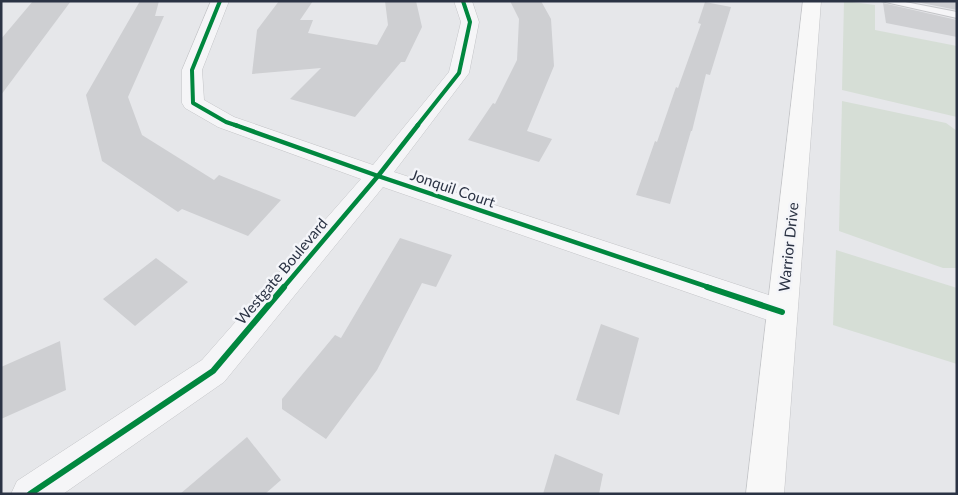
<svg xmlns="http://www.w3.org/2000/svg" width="958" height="495" viewBox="0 0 958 495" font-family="Lato,sans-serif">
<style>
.green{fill:#d6ded6}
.building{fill:#cecfd2}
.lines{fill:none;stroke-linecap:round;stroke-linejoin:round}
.lane-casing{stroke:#c4c5c8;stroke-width:2}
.street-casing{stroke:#c4c5c8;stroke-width:1}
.secondary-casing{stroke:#c4c5c8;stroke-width:1}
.lane{fill:#f5f5f7;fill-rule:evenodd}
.street{fill:#f5f5f7;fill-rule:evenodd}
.secondary{fill:#f8f8f8;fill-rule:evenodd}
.cycleway-far2-casing{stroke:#f4f5f9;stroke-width:6}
.cycleway-far1-casing{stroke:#f4f5f9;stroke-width:8}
.cycleway-casing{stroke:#f4f5f9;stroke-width:9}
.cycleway-far2{stroke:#00873e;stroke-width:4}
.cycleway-far1{stroke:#00873e;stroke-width:4.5}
.cycleway{stroke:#00873e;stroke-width:6}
.labels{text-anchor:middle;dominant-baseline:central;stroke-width:5;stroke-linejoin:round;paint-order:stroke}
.street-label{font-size:15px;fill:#2b3344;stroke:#f4f5f9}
</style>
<rect width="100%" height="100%" fill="#e6e7ea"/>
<g class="green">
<polygon points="844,1 875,5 875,30 957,46 957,117 842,90"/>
<polygon points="842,101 946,123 957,131 957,268 943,268 839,231"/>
<polygon points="836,250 957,288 957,364 833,325"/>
</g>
<g class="building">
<polygon points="33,1 71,1 1,95 1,39"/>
<polygon points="140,1 159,1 155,16 164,16 128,97 142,135 214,180 219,175 281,200 248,236 182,209 178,212 102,161 86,95"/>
<polygon points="279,1 313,1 300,20 313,20 308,33 377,45 388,25 385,1 416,1 422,27 405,62 401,62 355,117 290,99 321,68 252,74 257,30"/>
<polygon points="510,1 541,1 551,19 554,66 527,131 552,139 539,162 468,140 493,103 495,104 517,60 519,19"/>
<polygon points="911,1 957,1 957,10"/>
<polygon points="705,2 731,7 710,75 706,74 692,131 691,131 670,204 636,195 655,141 657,142 676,87 678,88 701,24 698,23"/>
<polygon points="883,3 957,20 957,37 886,23"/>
<polygon points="400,238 452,255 436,287 422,283 377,370 326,439 282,409 282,399 335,335 341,338"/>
<polygon points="156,258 188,282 135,326 103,299"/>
<polygon points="601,324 639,338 619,415 576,400"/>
<polygon points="60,341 66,390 1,419 1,367"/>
<polygon points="247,437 281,480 265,494 180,494"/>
<polygon points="555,454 603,474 599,494 543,494"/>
</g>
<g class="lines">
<g class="lane-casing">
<polygon id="lane" points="881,1 900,1 957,12 957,18"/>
</g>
<g class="street-casing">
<polygon id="street" points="211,1 229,1 202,70 204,100 234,117 373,165 449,72 461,22 454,1 472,1 479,22 469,73 394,172 793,303 797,312 793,321 782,325 383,187 224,382 63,494 11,494 17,481 202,360 361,179 218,127 185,108 182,103 182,70"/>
</g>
<g class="secondary-casing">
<polygon id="secondary" points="803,1 821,1 784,494 746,494"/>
</g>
<use href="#lane" class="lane"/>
<use href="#street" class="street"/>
<use href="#secondary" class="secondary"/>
<g class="cycleway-far2-casing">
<g id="cycleway-far2">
<polyline points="220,1 192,70 193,103 226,122 238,126"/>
<polyline points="417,126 459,73 470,22 463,1"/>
</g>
</g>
<g class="cycleway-far1-casing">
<g id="cycleway-far1">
<polyline points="235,125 378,176 711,288"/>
<polyline points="283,288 378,176 418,125"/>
</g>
</g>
<g class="cycleway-casing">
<g id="cycleway">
<polyline points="707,287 782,312"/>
<polyline points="30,494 213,371 284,287"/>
</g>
</g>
<use href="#cycleway-far2" class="cycleway-far2"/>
<use href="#cycleway-far1" class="cycleway-far1"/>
<use href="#cycleway" class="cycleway"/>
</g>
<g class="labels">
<g class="street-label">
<text transform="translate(453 188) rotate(19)">Jonquil Court</text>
<text transform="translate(788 247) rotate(-84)">Warrior Drive</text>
<text transform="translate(281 271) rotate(-50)">Westgate Boulevard</text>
</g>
</g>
<rect width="958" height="495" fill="none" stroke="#2b3344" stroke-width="5"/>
</svg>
